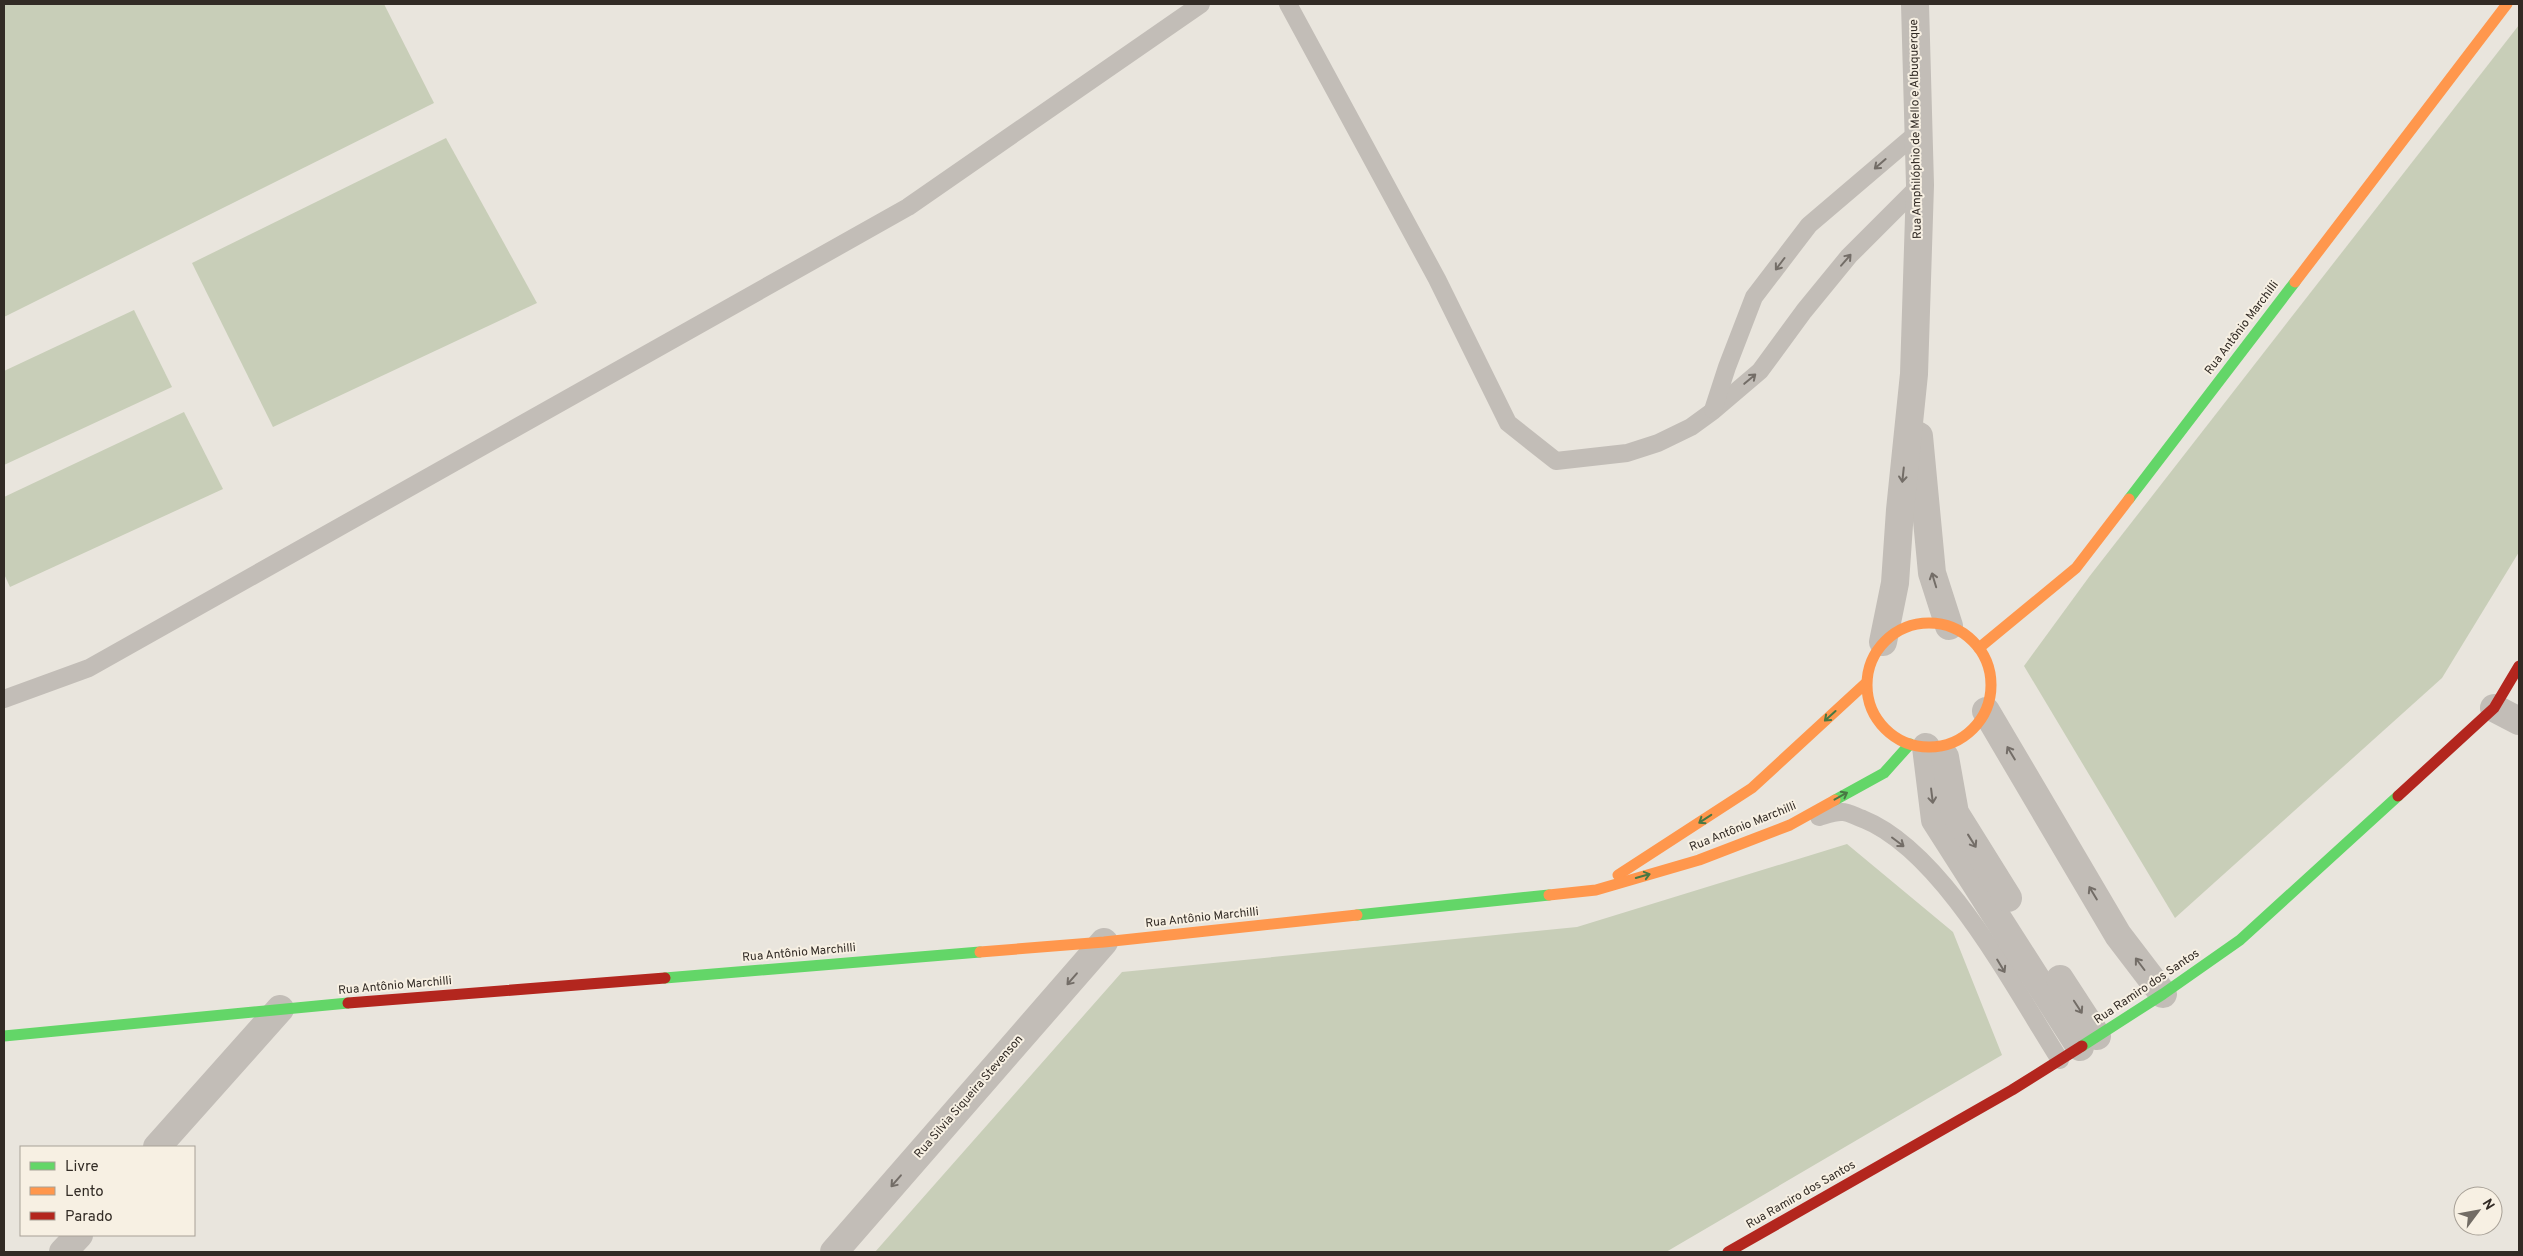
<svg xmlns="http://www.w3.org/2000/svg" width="2523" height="1256" viewBox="0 0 2523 1256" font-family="Overpass,sans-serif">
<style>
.green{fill:#c8ceb8}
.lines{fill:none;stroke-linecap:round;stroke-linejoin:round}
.lane{stroke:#c2bdb7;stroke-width:18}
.street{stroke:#c2bdb7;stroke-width:28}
.fast{stroke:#63d668;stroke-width:11}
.slow{stroke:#ff974d;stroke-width:11}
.jam{stroke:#b3261e;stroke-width:11}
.oneway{stroke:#736d67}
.oneway2{stroke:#487843}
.labels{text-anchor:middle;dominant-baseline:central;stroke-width:4;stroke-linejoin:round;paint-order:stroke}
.street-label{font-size:12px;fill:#322b25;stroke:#f7f0e3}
</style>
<rect width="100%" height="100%" fill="#e9e5dd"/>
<g class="green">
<polygon points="4,4 384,4 434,103 4,317"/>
<polygon points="2519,25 2519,552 2442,678 2175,918 2024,666 2089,577"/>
<polygon points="446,138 537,303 273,427 192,263"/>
<polygon points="134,310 172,387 4,465 4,371"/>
<polygon points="184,412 223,489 10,587 4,574 4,497"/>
<polygon points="1847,844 1953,932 2002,1055 1666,1252 875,1252 1122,972 1577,927"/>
</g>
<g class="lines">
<g class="lane">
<polyline points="1288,4 1437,279 1508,423 1556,461 1627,453 1658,443 1691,427 1713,411 1760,371 1804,311 1849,256 1920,185"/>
<polyline points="1713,410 1727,367 1754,297 1809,225 1917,133"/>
<polyline points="4,699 89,668 908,207 1201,4"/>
<path d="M1819 817C1826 815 1834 812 1841 812 1848 811 1856 817 1863 819 1943 851 2014 988 2060 1060"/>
</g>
<g class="street">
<polyline points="1919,436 1932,573 1949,626"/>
<polyline points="1883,642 1895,583 1900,510 1914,374 1920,185 1915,4"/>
<polyline points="2494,708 2519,721"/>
<polyline points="1986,711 2118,935 2163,994"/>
<polyline points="1926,747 1935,820 2080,1047"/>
<polyline points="1945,757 1955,813 2008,898"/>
<polyline points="2060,979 2097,1036"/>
<polyline points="157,1147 280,1009"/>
<polyline points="63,1252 79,1235"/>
<polyline points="834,1252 1104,942"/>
</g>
<g class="fast">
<polyline points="2129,499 2295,282"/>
<polyline points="1835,800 1884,773 1910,744"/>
<polyline points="1357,915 1549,895"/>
<polyline points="665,978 980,952"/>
<polyline points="4,1036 348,1003"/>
<polyline points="2082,1046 2163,994 2240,940 2398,796"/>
</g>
<g class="slow">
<polyline points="2295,282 2507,4"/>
<circle cx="1929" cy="685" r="62"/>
<polyline points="1979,648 2076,568 2129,499"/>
<polyline points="1618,875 1752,788 1866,683"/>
<polyline points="1549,895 1596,890 1699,860 1790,825 1835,800"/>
<polyline points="980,952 1104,942 1357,915"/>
</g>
<g class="jam">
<polyline points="2398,796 2494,708 2519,666"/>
<polyline points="348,1003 665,978"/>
<polyline points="1728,1252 2012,1090 2082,1046"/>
</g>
</g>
<defs><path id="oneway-shaft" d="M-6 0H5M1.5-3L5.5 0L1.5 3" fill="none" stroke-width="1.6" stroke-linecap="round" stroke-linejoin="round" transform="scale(1.25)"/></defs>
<g class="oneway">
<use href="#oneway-shaft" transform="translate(1880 164) rotate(139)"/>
<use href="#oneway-shaft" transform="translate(1846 260) rotate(-49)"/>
<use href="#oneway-shaft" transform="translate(1780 264) rotate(127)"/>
<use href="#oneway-shaft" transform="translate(1750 379) rotate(-40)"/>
<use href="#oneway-shaft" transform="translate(1903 475) rotate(96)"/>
<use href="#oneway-shaft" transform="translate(1934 580) rotate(-107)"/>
<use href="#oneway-shaft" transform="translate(2011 753) rotate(-121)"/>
<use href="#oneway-shaft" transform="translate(1932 796) rotate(83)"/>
<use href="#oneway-shaft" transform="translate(1972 841) rotate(58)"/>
<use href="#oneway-shaft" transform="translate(1898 842) rotate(37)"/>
<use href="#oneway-shaft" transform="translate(2093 893) rotate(-121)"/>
<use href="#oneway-shaft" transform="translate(2140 964) rotate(-127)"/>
<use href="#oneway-shaft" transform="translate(2001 966) rotate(59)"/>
<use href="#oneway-shaft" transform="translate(1072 979) rotate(131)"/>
<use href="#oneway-shaft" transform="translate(2078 1007) rotate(57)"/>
<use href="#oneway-shaft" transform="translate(896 1181) rotate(131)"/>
</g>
<g class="oneway2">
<use href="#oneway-shaft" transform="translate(1830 716) rotate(138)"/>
<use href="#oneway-shaft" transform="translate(1841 796) rotate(-29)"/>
<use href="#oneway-shaft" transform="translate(1705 819) rotate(147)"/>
<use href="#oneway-shaft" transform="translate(1643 876) rotate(-16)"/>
</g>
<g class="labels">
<g class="street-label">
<text transform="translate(1916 129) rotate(-91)">Rua Amphilóphio de Mello e Albuquerque</text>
<text transform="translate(2242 328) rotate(-53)">Rua Antônio Marchilli</text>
<text transform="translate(1743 827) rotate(-22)">Rua Antônio Marchilli</text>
<text transform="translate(1202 918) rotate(-6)">Rua Antônio Marchilli</text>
<text transform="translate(799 953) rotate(-5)">Rua Antônio Marchilli</text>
<text transform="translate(395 986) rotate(-5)">Rua Antônio Marchilli</text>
<text transform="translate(2147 987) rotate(-34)">Rua Ramiro dos Santos</text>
<text transform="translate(969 1097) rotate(-49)">Rua Silvia Siqueira Stevenson</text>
<text transform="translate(1801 1195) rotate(-30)">Rua Ramiro dos Santos</text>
</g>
</g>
<rect width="2523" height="1256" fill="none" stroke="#322b25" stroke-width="10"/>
<rect x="20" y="1146" width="175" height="90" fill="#f7f0e3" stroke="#a8a197"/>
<rect x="30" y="1162" width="25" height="8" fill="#63d668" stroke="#a8a197"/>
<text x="65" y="1171" font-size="15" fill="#322b25">Livre</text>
<rect x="30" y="1187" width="25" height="8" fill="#ff974d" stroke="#a8a197"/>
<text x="65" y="1196" font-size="15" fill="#322b25">Lento</text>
<rect x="30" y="1212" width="25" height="8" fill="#b3261e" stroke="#a8a197"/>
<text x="65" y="1221" font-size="15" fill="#322b25">Parado</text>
<g transform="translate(2478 1211) rotate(58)"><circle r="24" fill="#f7f0e3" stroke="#a8a197"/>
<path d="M0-4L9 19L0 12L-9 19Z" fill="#726c65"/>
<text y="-8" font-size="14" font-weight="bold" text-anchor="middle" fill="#322b25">N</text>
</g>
</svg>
